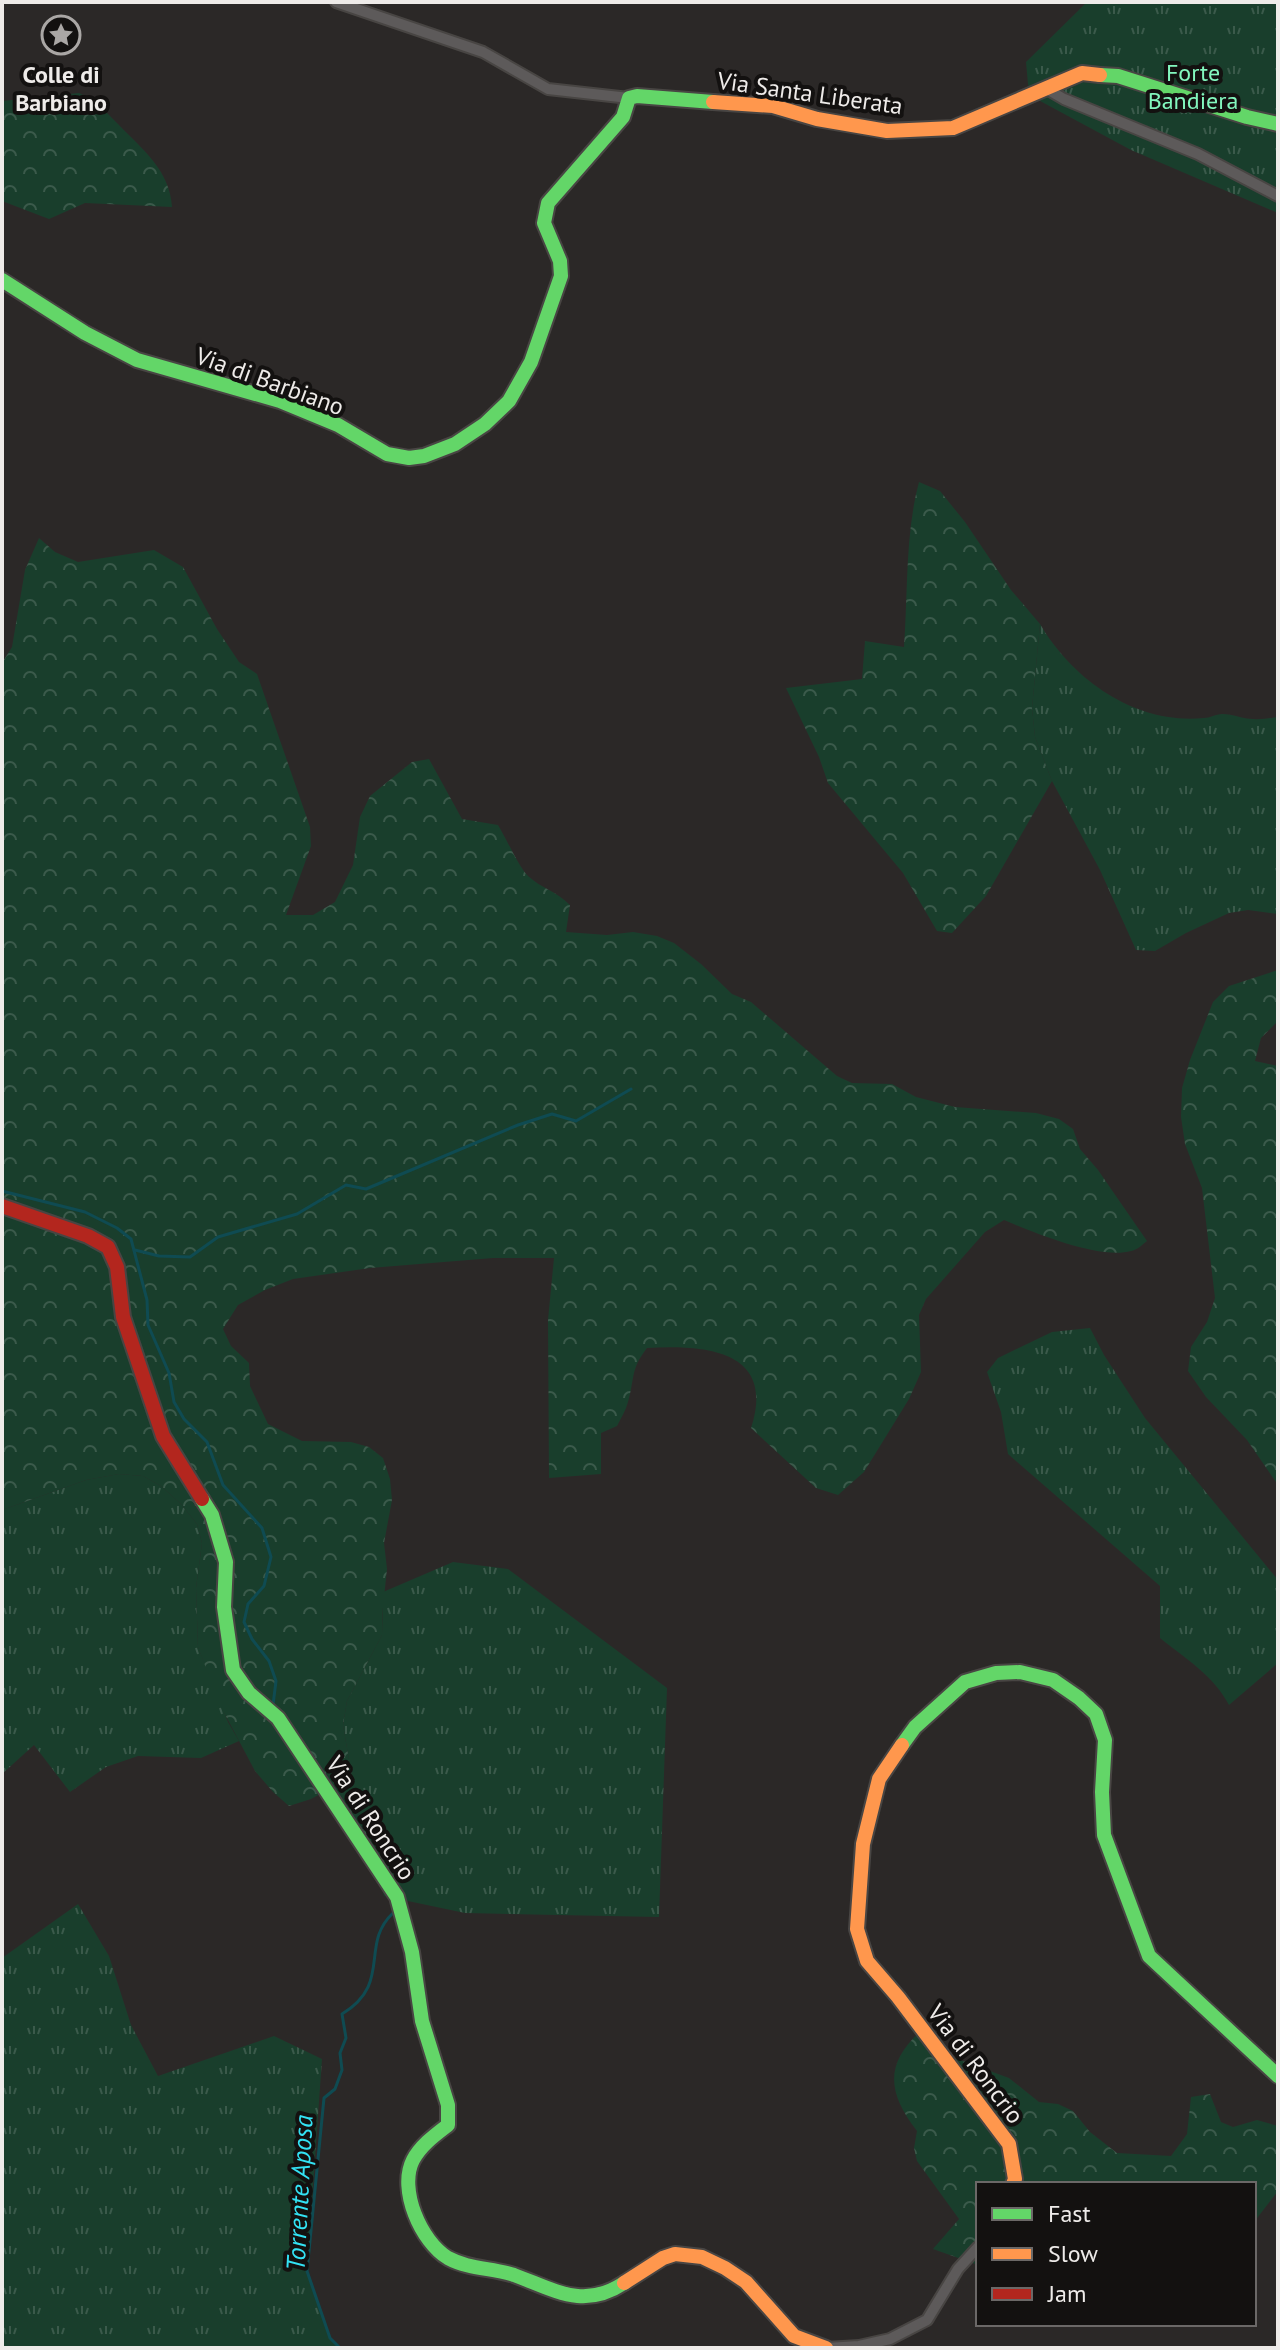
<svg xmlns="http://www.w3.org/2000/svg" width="1280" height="2350" viewBox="0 0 1280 2350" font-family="'PT Sans',sans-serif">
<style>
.grass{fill:url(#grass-tufts)}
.forest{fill:url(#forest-crowns)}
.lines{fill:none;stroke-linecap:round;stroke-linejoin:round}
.stream{stroke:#0f4b52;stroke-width:3}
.street-casing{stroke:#484543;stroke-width:14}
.fast-casing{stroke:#484543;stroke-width:18}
.slow-casing{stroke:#484543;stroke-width:18}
.jam-casing{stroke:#484543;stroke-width:18}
.street{stroke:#5d5a5a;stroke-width:10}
.fast{stroke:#63d668;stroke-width:14}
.slow{stroke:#ff974d;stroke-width:14}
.jam{stroke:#b3261e;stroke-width:14}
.labels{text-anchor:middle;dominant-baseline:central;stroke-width:8;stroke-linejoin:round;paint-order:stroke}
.park-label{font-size:24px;fill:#83f7be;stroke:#131110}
.poi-label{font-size:24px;font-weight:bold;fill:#eeebe9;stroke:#131110}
.street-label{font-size:24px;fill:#eeebe9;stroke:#131110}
.water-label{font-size:26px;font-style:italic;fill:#33e2f4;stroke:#131110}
</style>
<defs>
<pattern id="grass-tufts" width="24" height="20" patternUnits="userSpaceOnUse" patternTransform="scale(2)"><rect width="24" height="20" fill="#193e2c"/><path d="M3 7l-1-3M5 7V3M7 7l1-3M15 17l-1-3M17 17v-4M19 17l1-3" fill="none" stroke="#3b5a4b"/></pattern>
<pattern id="forest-crowns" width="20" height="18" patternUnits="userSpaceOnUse" patternTransform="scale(2)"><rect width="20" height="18" fill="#193e2c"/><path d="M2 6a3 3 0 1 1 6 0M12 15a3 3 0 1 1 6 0" fill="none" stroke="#3b5a4b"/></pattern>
</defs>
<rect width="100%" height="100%" fill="#2b2827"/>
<g class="grass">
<polygon points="1087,2 1278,2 1278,213 1131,150 1029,95 1026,62"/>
<path d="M1040 624C1073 680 1136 725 1204 718 1210 718 1216 714 1222 714 1233 714 1243 719 1253 719 1261 720 1270 718 1278 717V914L1248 910 1229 913 1186 933 1155 951 1136 950 1100 870 1052 781 1035 737 1032 708Z"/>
<path d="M1090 1328 1104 1355 1145 1418 1278 1580V1663L1229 1705C1214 1676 1186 1659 1160 1638V1586L1008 1454 1001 1412 987 1372 998 1358 1052 1332Z"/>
<polygon points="119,1474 143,1476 161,1486 181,1504 197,1524 202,1543 196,1588 198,1647 228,1722 239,1741 201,1758 138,1756 106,1767 70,1792 34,1745 2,1774 2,1510 86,1480"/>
<polygon points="453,1562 508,1569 667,1688 659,1917 465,1913 384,1896 380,1880 321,1794 352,1777 343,1725 347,1701 382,1635 383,1592"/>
<polygon points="78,1904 109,1956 131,2025 158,2076 274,2036 322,2059 307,2271 330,2338 340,2348 2,2348 2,1958"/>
</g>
<g class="forest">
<path d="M79 93C96 101 105 111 118 124 142 149 170 170 172 207L85 203 49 219 2 201V101Z"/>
<path d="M919 482 940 491 965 522 1011 590 1040 624 1032 708 1035 737 1052 781 986 896 952 933 937 931 903 873 828 783 819 757 786 688 862 679 865 641 904 647C908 593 905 534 919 482Z"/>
<path d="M39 538 55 552 78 562 154 550 183 567 217 629 239 662 257 674 310 827 311 846 286 915H313L335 902 353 865 360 817 370 796 412 762 429 759 462 819 498 825C506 838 519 867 528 876 541 888 556 891 570 905L566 932 607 935 633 932 657 936 674 943 701 964 732 994 751 1002 837 1076 852 1083 892 1084 916 1097 955 1107 1036 1113 1059 1119 1073 1129 1080 1149 1098 1170 1147 1241C1142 1245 1137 1250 1131 1251 1100 1260 1034 1233 1004 1220L985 1232 926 1299 919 1315 921 1372 909 1399 864 1472 838 1495 816 1488 751 1428C777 1349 703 1345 647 1348 630 1370 635 1378 628 1402 626 1410 621 1418 617 1426L601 1433V1474L549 1478 548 1320 554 1258H493L370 1268 293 1279 265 1290 238 1305 223 1329 231 1346 249 1363 250 1386 268 1424 302 1441 351 1442 369 1447 383 1458 390 1479 392 1500 384 1543 387 1569 382 1616V1635L347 1701 343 1725 352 1777 311 1799 289 1806 273 1792 255 1771 220 1705 198 1647 196 1588 202 1543 197 1524 181 1504 161 1486 143 1476 119 1474 86 1480 2 1510V663L12 647 25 570Z"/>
<polygon points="1278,970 1278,1021 1261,1038 1255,1061 1278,1066 1278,1485 1247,1440 1206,1397 1188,1371 1191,1347 1207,1322 1215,1298 1202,1188 1185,1144 1181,1117 1182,1088 1190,1060 1213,1002 1229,986"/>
<path d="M923 2029 941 2053 1009 2078 1039 2102 1058 2104 1073 2111 1090 2132 1117 2153 1171 2156 1187 2134 1191 2097 1210 2094 1221 2122 1233 2127 1257 2120 1278 2126V2191L1254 2222V2184H978V2265L933 2249 959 2219 917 2161 914 2148 917 2131C887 2092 884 2063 923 2029Z"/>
</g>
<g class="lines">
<g class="stream">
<polyline points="2,1191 85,1212 117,1228 131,1239 147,1300 148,1325 169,1373 174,1402 184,1419 207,1442 223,1485 262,1528 271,1557 264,1586 248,1604 244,1622 252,1639 269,1661 276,1681 273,1705"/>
<polyline points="135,1250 159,1256 190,1257 218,1237 297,1214 346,1185 366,1189 518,1125 552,1114 576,1121 631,1089"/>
<path d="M340 2348 330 2338 307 2271 324 2098 335 2089 342 2070 340 2053 346 2038 342 2014C393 1983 359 1945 393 1913"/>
</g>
<g class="street-casing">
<g id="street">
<polyline points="336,2 483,52 548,89 629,98"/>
<polyline points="1045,88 1064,99 1198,154 1278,196"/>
<polyline points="827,2348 859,2346 890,2339 927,2320 958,2269 978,2247"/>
</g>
</g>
<g class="fast-casing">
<g id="fast">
<polyline points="1100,75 1118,76 1247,117 1278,124"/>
<polyline points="2,280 85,333 137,360 280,401 338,425 387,454 409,458 424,456 455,444 485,424 509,401 531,362 561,276 560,261 544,223 548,203 623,117 629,98 637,96 713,102"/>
<path d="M202 1499 212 1515 226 1562 224 1607 233 1670 249 1693 278 1718 397 1897 412 1952 422 2021 448 2105V2125C435 2135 421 2145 413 2160 398 2189 421 2242 448 2258 468 2269 493 2268 514 2275 555 2290 583 2310 624 2283"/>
<polyline points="902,1745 915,1727 965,1682 996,1673 1020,1672 1053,1680 1079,1698 1096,1714 1105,1740 1102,1792 1104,1835 1149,1956 1278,2076"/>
</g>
</g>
<g class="slow-casing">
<g id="slow">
<polyline points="713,102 773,106 817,119 887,131 953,128 1082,73 1100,75"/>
<polyline points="902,1745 879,1779 863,1844 857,1929 867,1961 898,1997 1009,2144 1015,2179 1013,2184"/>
<polyline points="624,2283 663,2258 675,2254 702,2257 725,2268 746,2282 794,2336 826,2348"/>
</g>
</g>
<g class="jam-casing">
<polyline id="jam" points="2,1206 88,1236 108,1247 117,1267 123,1317 163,1436 202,1499"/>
</g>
<use href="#street" class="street"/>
<use href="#fast" class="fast"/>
<use href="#slow" class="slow"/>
<use href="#jam" class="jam"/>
</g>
<defs>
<g id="sight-ring" transform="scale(2)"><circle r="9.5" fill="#131110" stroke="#aaa7a5" stroke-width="1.5"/><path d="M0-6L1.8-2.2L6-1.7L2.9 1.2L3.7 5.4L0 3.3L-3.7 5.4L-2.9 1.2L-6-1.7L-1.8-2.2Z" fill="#aaa7a5"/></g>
</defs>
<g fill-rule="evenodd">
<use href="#sight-ring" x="61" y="35"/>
</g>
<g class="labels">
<g class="park-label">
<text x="1193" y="72">Forte<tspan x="1193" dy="28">Bandiera</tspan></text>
</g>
<g class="poi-label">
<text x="61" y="74">Colle di<tspan x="61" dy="28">Barbiano</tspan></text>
</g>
<g class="street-label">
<text transform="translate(810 93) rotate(8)">Via Santa Liberata</text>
<text transform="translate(270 381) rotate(20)">Via di Barbiano</text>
<text transform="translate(371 1818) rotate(57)">Via di Roncrio</text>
<text transform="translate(976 2064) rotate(53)">Via di Roncrio</text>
</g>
<g class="water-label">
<text transform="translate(299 2193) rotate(-87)">Torrente Aposa</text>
</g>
</g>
<rect width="1280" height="2350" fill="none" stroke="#eeebe9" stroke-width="8"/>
<rect x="976" y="2182" width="280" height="144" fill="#131110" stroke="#6b6867" stroke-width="2"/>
<rect x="992" y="2208" width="40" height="12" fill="#63d668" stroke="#6b6867" stroke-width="2"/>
<text x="1048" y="2222" font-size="24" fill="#eeebe9">Fast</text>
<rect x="992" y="2248" width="40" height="12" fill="#ff974d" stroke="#6b6867" stroke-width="2"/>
<text x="1048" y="2262" font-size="24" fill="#eeebe9">Slow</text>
<rect x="992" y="2288" width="40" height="12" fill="#b3261e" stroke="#6b6867" stroke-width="2"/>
<text x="1048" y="2302" font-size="24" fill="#eeebe9">Jam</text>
</svg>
